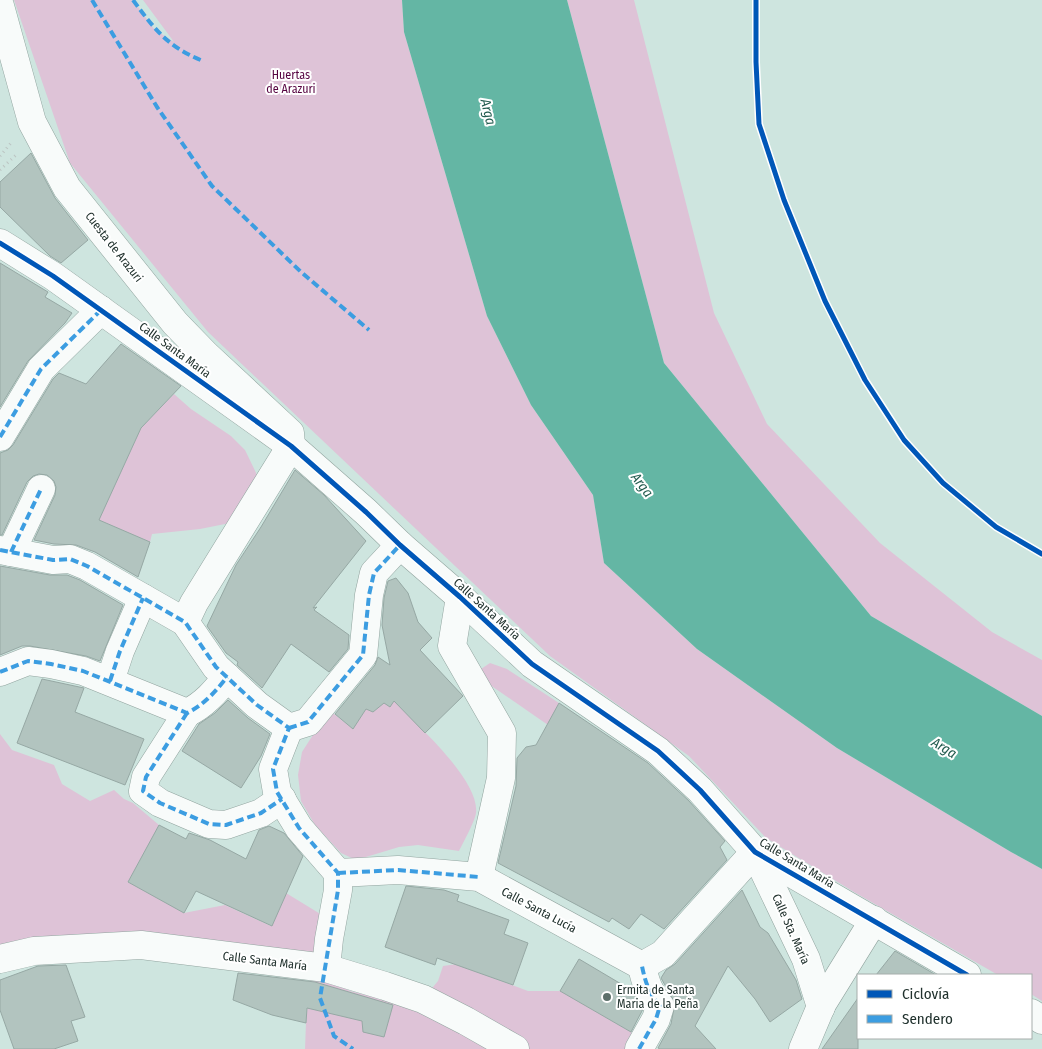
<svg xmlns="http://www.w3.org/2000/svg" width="1042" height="1049" viewBox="0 0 1042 1049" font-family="'Fira Sans Condensed',sans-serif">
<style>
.green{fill:#dec3d7}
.water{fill:#64b6a4}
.building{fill:#b2c4bf;stroke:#96a8a4}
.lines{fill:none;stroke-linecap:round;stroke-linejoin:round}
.street-casing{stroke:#91a49f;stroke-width:29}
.path{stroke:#bbc4c2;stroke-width:3;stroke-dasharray:1 4;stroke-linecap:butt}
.street{stroke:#f8fbfa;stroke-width:28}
.quiet{stroke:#3c9de1;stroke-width:4;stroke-dasharray:8 4;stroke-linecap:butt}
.cycleway-casing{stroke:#fff;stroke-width:8}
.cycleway{stroke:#0057b8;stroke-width:5}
.poi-dot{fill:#5d706b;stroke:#fff;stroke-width:2}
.labels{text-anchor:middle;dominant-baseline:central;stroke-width:4;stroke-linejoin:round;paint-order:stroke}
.park-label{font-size:12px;fill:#570542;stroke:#fff}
.street-label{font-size:12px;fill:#20312d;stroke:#fff}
.poi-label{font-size:12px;fill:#20312d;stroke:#fff;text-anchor:start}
.water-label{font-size:14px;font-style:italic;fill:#245d50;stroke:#fff}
</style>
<rect width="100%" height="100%" fill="#cee5df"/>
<g class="green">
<polygon points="14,0 133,0 154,29 174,42 143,0 402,0 404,32 487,316 531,405 593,495 604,563 697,649 837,748 1011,852 1042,869 1042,1001 1031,994 1031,975 998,975 854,892 766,838 689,756 550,656 208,332 70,163"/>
<polygon points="567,0 634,0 714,313 767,424 880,543 992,632 1042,660 1042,716 871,616 664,363"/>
<polygon points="174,394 191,409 231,436 245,450 259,479 230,523 200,529 152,534 150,542 99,520 141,428"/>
<polygon points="490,663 507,669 559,703 548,725 480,678 481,669"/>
<path d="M394 701C416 724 480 780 476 813 475 821 463 843 459 851L418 845 399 847 356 860 341 853 315 825 301 801 298 775 302 752 329 710 353 729 366 709 373 712 384 703 390 706Z"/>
<polygon points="0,734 12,750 54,765 62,784 90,801 114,790 124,799 133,803 159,825 128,882 184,913 225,905 271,926 286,893 322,915 320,959 0,947"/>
<polygon points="464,963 463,967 528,991 561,991 634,1034 625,1049 305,1049 306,1023 311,971 350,991 394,1002 423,999 438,981 443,966"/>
</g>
<polygon class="water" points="402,0 567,0 664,363 871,616 1042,716 1042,869 1011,852 837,748 697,649 604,563 593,495 531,405 487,316 404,32"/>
<g class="building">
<polygon points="31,153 55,198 88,240 61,263 50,256 0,207 0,182"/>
<polygon points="0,263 48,292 45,297 72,313 65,323 28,361 0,407"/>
<polygon points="121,344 181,386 141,428 99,520 150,542 138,577 95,552 76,545 54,544 34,540 55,495 56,487 54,481 47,475 39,474 33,476 27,482 2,535 0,535 0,453 8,450 13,445 53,379 59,373 86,384"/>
<polygon points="295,470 324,495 366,541 313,608 317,607 314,610 349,635 348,649 329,672 291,644 262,688 237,665 238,662 226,653 207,626 236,565 261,527"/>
<polygon points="0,566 50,575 67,575 80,580 123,605 100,661 86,656 30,646 22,646 0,655"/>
<polygon points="396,578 408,593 418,622 432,638 420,650 463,696 425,733 394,701 390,707 384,703 373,712 366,709 353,729 335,714 375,665 378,657 390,665 382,625 384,598 388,581"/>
<polygon points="42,679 84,688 75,712 144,739 125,785 17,743"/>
<polygon points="228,700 248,718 270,734 261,756 241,788 182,751 199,724 215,713"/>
<polygon points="559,703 648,763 689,801 725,841 720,847 727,860 664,929 641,914 629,929 612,918 609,922 498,863 516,786 517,758 526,747 536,745"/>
<polygon points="159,825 186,839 189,833 210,840 246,859 259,830 269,826 284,833 303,856 272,926 196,891 184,913 128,882"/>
<polygon points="406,886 444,890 459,895 457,901 509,920 504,934 528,943 513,985 437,958 435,965 385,947"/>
<polygon points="742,890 760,927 768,933 796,980 802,999 770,1022 755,999 728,966 695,1026 716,1049 660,1049 658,1048 671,1024 675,1003 661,978 666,970 675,964"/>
<polygon points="895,951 936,975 876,975"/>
<polygon points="579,959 633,991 643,1009 631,1032 560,991"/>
<polygon points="66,965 85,1017 71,1021 78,1041 54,1049 14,1049 0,1010 0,980 38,966"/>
<polygon points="238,973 315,982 393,1005 384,1037 363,1032 362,1021 307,1008 306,1023 272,1015 233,1000"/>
<polygon points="858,998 858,1049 822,1049"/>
</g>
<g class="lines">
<g class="street-casing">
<g id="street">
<polyline points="0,6 32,122 67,188 175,323 205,354 290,433 291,446 194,603 185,622"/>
<polyline points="0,243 53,276 291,446 366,512 400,545 460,597 532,664 658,751 700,790 755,852 967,975"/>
<polyline points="0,437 41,369 101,310"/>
<polyline points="0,550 53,560 70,559 87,566 185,622 216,667 257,705 289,728 273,769 277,792 299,828 338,873 338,890 329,939 326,968"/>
<polyline points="11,552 41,489"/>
<polyline points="460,597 452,646 502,733 501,778 479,877"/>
<path d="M0 672 28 661 51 664 83 671 187 713C204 705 216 691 227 677"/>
<polyline points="110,681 120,651 143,598"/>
<polyline points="187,713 146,777 143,791 160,803 209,824 226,825 261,813 282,799"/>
<polyline points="289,728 308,722 363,655 369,595 374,573 400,545"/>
<polyline points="338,873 398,870 479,877 642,966"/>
<polyline points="0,959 34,951 141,945 326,968 385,986 423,999 466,1021 515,1049"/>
<polyline points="642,966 663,954 755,852 806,959 821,1007"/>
<polyline points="1031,1013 1042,1020"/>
<path d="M639 1049 656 1019 660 1006C649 994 645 981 642 966"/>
<polyline points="803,1049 822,1004 874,920"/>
</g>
</g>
<g class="path">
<polyline points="0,156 11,143"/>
<polyline points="0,170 17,154"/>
</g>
<use href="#street" class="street"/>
<g class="quiet">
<polyline points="92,0 157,107 212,186 301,272 369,330"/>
<path d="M133 0C155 30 168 47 203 61"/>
<polyline points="0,437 41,369 101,310"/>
<polyline points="0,550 53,560 70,559 87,566 185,622 216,667 257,705 289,728 273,769 277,792 299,828 338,873 338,890 320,998 334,1036 353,1049"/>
<polyline points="11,552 41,489"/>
<path d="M0 672 28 661 51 664 83 671 187 713C204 705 216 691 227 677"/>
<polyline points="110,681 120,651 143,598"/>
<polyline points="187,713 146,777 143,791 160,803 209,824 226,825 261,813 282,799"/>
<polyline points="289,728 308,722 363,655 369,595 374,573 400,545"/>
<polyline points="338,873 398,870 479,877"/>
<path d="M639 1049 656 1019 660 1006C649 994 645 981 642 966"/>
</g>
<g class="cycleway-casing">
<g id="cycleway">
<polyline points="756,0 756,62 759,124 784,200 825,301 865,380 904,440 943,483 996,527 1042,554"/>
<polyline points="0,243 53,276 291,446 366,512 400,545 460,597 532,664 658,751 700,790 755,852 967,975"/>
</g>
</g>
<use href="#cycleway" class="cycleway"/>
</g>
<circle class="poi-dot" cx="607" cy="997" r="5"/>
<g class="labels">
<g class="park-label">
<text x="291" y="75">Huertas<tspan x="291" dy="14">de Arazuri</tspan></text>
</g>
<g class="street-label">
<text transform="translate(114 247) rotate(52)">Cuesta de Arazuri</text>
<text transform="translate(175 350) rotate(36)">Calle Santa María</text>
<text transform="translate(487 609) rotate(42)">Calle Santa María</text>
<text transform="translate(797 863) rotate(31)">Calle Santa María</text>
<text transform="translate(539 910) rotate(28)">Calle Santa Lucía</text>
<text transform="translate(791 929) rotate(66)">Calle Sta. María</text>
<text transform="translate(265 961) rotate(7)">Calle Santa María</text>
</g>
<g class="poi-label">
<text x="617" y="990">Ermita de Santa<tspan x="617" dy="14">Maria de la Peña</tspan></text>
</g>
<g class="water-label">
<text transform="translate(488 112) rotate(76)">Arga</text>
<text transform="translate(642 485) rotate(53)">Arga</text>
<text transform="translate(944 748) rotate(31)">Arga</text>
</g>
</g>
<rect x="857" y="974" width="175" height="65" fill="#ffffff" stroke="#a6adab"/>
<rect x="867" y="990" width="25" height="8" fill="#0057b8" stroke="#a6adab"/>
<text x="902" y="999" font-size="15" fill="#20312d">Ciclovía</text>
<rect x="867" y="1015" width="25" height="8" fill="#3c9de1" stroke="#a6adab"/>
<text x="902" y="1024" font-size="15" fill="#20312d">Sendero</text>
</svg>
